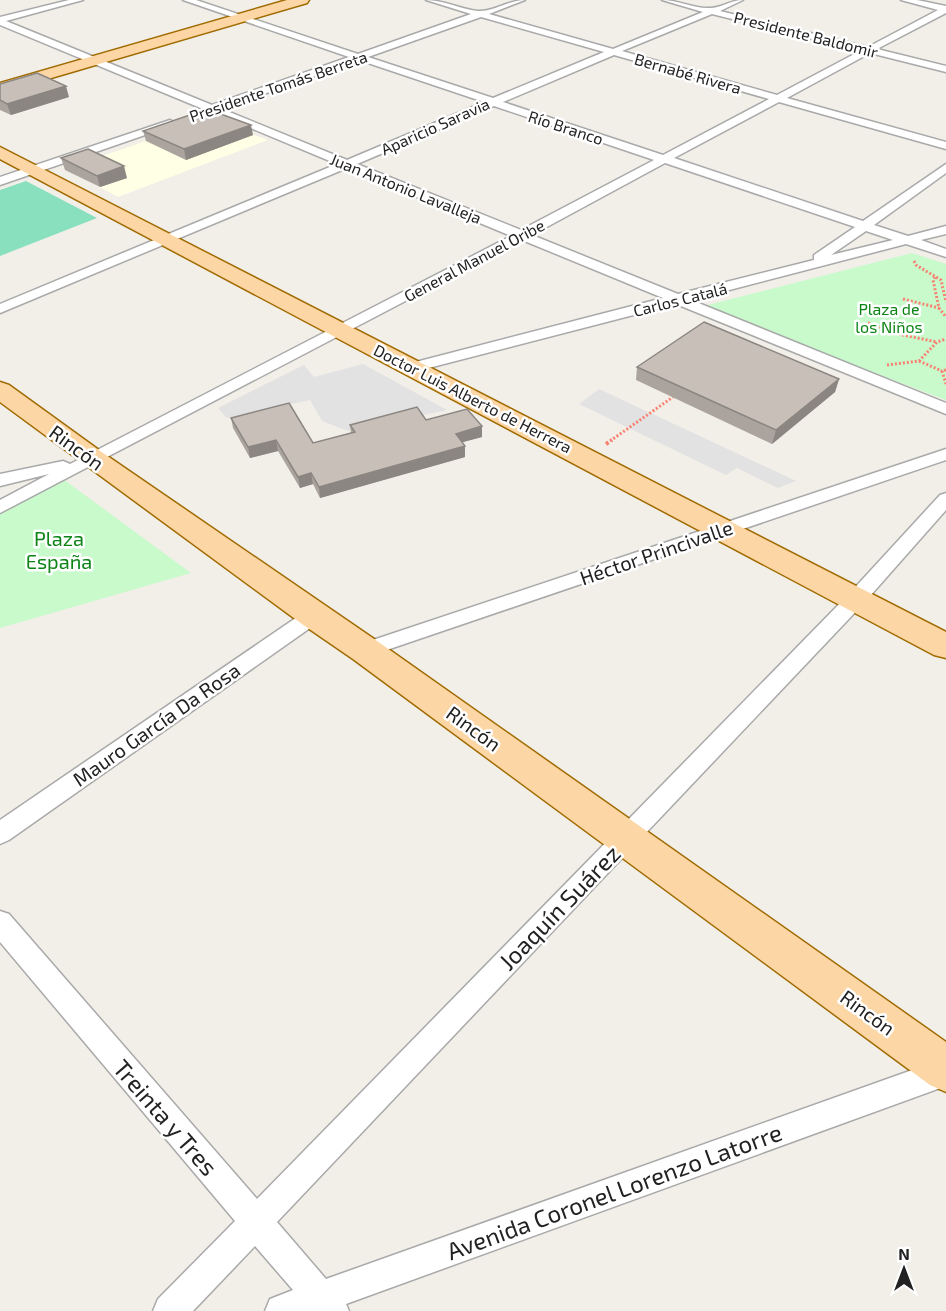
<svg xmlns="http://www.w3.org/2000/svg" width="946" height="1311" viewBox="0 0 946 1311" font-family="'Exo 2',sans-serif">
<style>
.education{fill:#ffffe5}
.park{fill:#c8facc}
.pitch{fill:#88e0be}
.parking{fill:#e2e2e2}
.lines{fill:none;stroke-linecap:round;stroke-linejoin:round}
.street-casing{stroke:#a9a9a9;stroke-width:3}
.primary-casing{stroke:#a06b00;stroke-width:3}
.path-far1{stroke:#fa8072;stroke-width:3;stroke-dasharray:2 2;stroke-linecap:butt}
.path{stroke:#fa8072;stroke-width:4;stroke-dasharray:3 3;stroke-linecap:butt}
.street{fill:#fff;fill-rule:evenodd}
.primary{fill:#fcd6a4;fill-rule:evenodd}
.wall{fill:#aba49e}
.shaded-wall{fill:#8b8681}
.building{fill:#c7bfb8;stroke:#8b8681;stroke-width:1.5}
.labels{text-anchor:middle;dominant-baseline:central;stroke-width:5;stroke-linejoin:round;paint-order:stroke}
.far-street-label{font-size:16px;fill:#222;stroke:#fff}
.far-park-label{font-size:16px;fill:#0c8416;stroke:#fff}
.street-label{font-size:20px;fill:#222;stroke:#fff}
.park-label{font-size:20px;fill:#0c8416;stroke:#fff}
.near-street-label{font-size:24px;fill:#222;stroke:#fff}
</style>
<rect width="100%" height="100%" fill="#f2efe9"/>
<polygon class="education" points="209,119 268,140 118,197 65,169"/>
<g class="park">
<polygon points="912,253 946,264 946,400 700,307"/>
<polygon points="63,479 191,573 0,628 0,512"/>
</g>
<polygon class="pitch" points="26,181 97,218 0,256 0,190"/>
<g class="parking">
<polygon points="363,364 447,410 348,431 322,421 310,400 227,418 218,408 304,365 314,377"/>
<polygon points="599,389 796,481 778,488 737,468 726,475 579,404"/>
</g>
<g class="lines">
<g class="street-casing">
<g id="street">
<path d="M69 0H83L6 21 212 105 349 57 183 0H196L358 54 471 14 426 0C444 0 460 9 478 11 493 12 509 0 525 0L489 14 613 49 703 12 662 0C678 0 695 9 710 8 721 8 731 0 743 0L720 11 868 47 938 10 901 0H917L946 6V13L877 49 946 66V72L870 53 787 98 946 142V149L779 102 674 158 863 221 946 164V173L874 225 908 236 946 226V234L921 240 946 249V257L906 244 691 300 946 403V414L676 304 413 372 408 370 405 367 408 364 663 298 522 240 0 513V500L49 474 0 486V474L63 461 70 464 511 236 347 168 0 313V304L337 164 212 112H204L203 109 0 25V17ZM712 14 860 51 777 95 622 51ZM481 17 604 52 493 98 368 57ZM614 55 769 99 663 155 503 102ZM359 60 484 102 347 160 222 109ZM494 106 654 160 521 230 357 164ZM665 163 855 227 814 255V260L678 294 532 235ZM866 231 893 240 831 255Z"/>
<polygon points="170,120 175,123 174,125 0,185 0,177"/>
<polygon points="946,449 946,460 372,655 365,658 358,655 355,650 358,645"/>
<polygon points="946,493 946,510 863,604 277,1222 326,1279 946,1058 946,1086 346,1304 349,1311 265,1311 270,1299 293,1290 255,1246 193,1311 153,1311 158,1299 235,1221 0,942 0,911 9,914 257,1199 849,594 940,495"/>
<polygon points="313,609 320,611 323,616 320,621 9,840 0,844 0,820 306,611"/>
</g>
</g>
<g class="primary-casing">
<g id="primary">
<polygon points="287,0 309,0 307,3 0,93 0,83"/>
<polygon points="0,147 946,632 946,658 934,655 0,159"/>
<polygon points="0,382 9,385 103,453 377,641 946,1042 946,1092 930,1085 353,659 302,624 0,402"/>
</g>
</g>
<g class="path-far1">
<polyline points="914,261 916,265 941,280 946,302"/>
<polyline points="935,277 933,280 939,308 946,317"/>
<polyline points="903,299 939,308"/>
<polyline points="868,323 903,335 937,342"/>
<polyline points="919,361 942,371"/>
<polyline points="887,365 919,361 937,342 946,339"/>
<polyline points="946,370 942,371 946,384"/>
<polyline points="610,441 673,397"/>
</g>
<polyline class="path" points="606,444 612,440"/>
<use href="#street" class="street"/>
<use href="#primary" class="primary"/>
</g>
<g class="wall">
<polygon points="0,84 69,97 11,115 0,110"/>
<polygon points="143,131 253,135 186,160 146,141"/>
<polygon points="61,158 127,178 100,187 65,170"/>
<polygon points="637,367 839,379 835,392 772,444 636,380"/>
<polygon points="231,418 313,443 351,433 350,425 426,420 482,437 462,442 465,457 320,498 313,484 300,488 278,451 250,458 233,428"/>
</g>
<g class="shaded-wall">
<polygon points="66,86 69,97 11,115 7,104"/>
<polygon points="251,125 253,135 186,160 184,149"/>
<polygon points="124,166 127,178 100,187 97,176"/>
<polygon points="839,379 835,392 772,444 776,430"/>
<polygon points="482,426 482,437 456,444 456,434"/>
<polygon points="276,440 278,451 250,458 248,447"/>
<polygon points="465,446 465,457 320,498 319,487"/>
<polygon points="311,473 313,484 300,488 298,477"/>
</g>
<g class="building">
<polygon points="37,73 66,86 7,104 0,100 0,84"/>
<polygon points="207,109 251,125 184,149 143,131"/>
<polygon points="88,149 124,166 97,176 61,158"/>
<polygon points="704,322 839,379 776,430 637,367"/>
<polygon points="289,403 313,443 355,432 350,425 417,407 426,420 467,409 482,426 456,434 465,446 319,487 311,473 298,477 276,440 248,447 231,418"/>
</g>
<g class="labels">
<g class="far-street-label">
<text transform="translate(806 34) rotate(14)">Presidente Baldomir</text>
<text transform="translate(688 73) rotate(16)">Bernabé Rivera</text>
<text transform="translate(278 86) rotate(-19)">Presidente Tomás Berreta</text>
<text transform="translate(435 126) rotate(-24)">Aparicio Saravia</text>
<text transform="translate(566 127) rotate(18)">Río Branco</text>
<text transform="translate(406 188) rotate(22)">Juan Antonio Lavalleja</text>
<text transform="translate(474 260) rotate(-28)">General Manuel Oribe</text>
<text transform="translate(680 299) rotate(-14)">Carlos Catalá</text>
<text transform="translate(473 398) rotate(27)">Doctor Luis Alberto de Herrera</text>
</g>
<g class="far-park-label">
<text x="889" y="308">Plaza de<tspan x="889" dy="18">los Niños</tspan></text>
</g>
<g class="street-label">
<text transform="translate(77 447) rotate(36)">Rincón</text>
<text transform="translate(656 552) rotate(-19)">Héctor Princivalle</text>
<text transform="translate(156 724) rotate(-35)">Mauro García Da Rosa</text>
<text transform="translate(474 728) rotate(36)">Rincón</text>
<text transform="translate(868 1012) rotate(36)">Rincón</text>
</g>
<g class="park-label">
<text x="59" y="538">Plaza<tspan x="59" dy="23">España</tspan></text>
</g>
<g class="near-street-label">
<text transform="translate(559 907) rotate(-46)">Joaquín Suárez</text>
<text transform="translate(166 1117) rotate(49)">Treinta y Tres</text>
<text transform="translate(614 1191) rotate(-20)">Avenida Coronel Lorenzo Latorre</text>
</g>
</g>
<g transform="translate(904 1269)" stroke="#ffffff" stroke-width="4.5" paint-order="stroke">
<path d="M0-4.5L10 22L0 15L-10 22Z" fill="#222222"/>
<text y="-9" font-size="16" font-weight="bold" text-anchor="middle" fill="#222222">N</text>
</g>
</svg>
